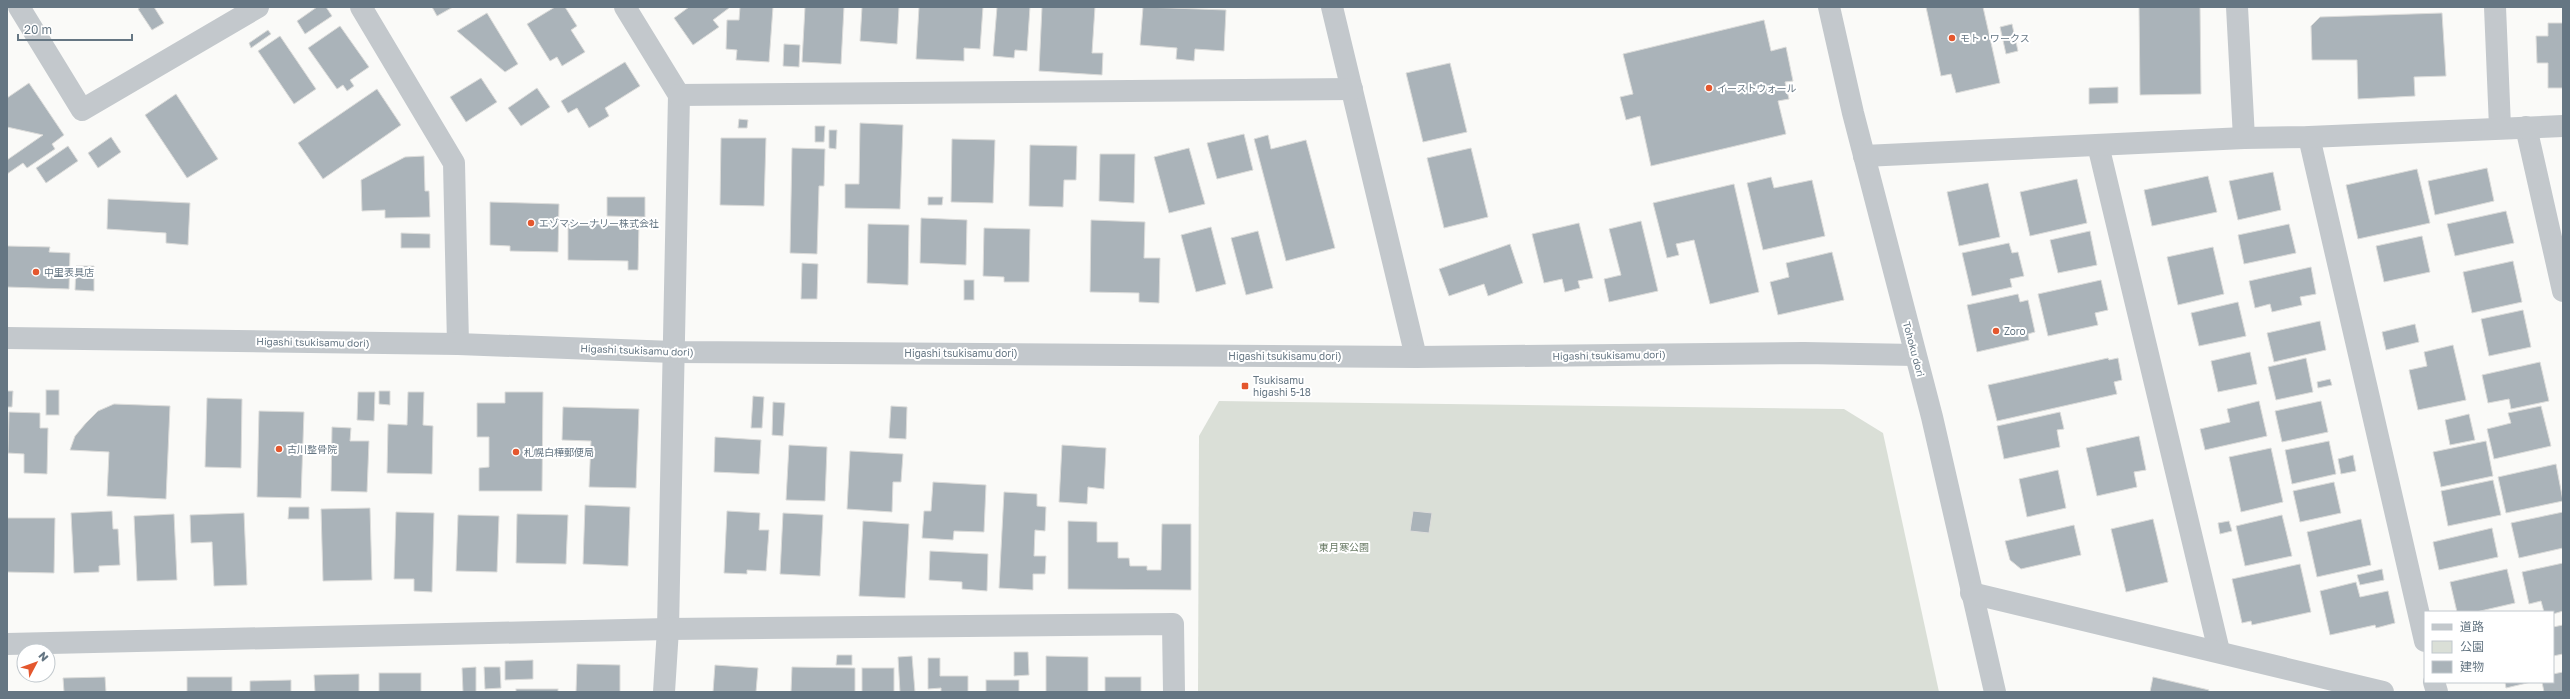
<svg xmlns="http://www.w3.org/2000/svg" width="2570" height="699" viewBox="0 0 2570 699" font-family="'Golos Text','Noto Sans JP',sans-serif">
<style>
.green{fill:#dadfd7}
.building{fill:#aab3b9;stroke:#dcdcda}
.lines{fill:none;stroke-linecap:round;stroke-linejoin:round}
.minor{stroke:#c3c8cc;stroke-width:22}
.poi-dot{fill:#e4572e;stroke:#fff;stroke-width:1.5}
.labels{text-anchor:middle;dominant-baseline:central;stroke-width:4;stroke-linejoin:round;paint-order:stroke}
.poi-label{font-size:10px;fill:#657683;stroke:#fff;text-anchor:start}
.street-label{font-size:10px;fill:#657683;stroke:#fff}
.park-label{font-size:10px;fill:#687a64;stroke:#fff}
</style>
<rect width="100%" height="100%" fill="#fafaf8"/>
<polygon class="green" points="1219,401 1844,409 1883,433 1939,692 1198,692 1199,436"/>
<g class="building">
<polygon points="141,7 154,7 164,23 152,30 138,9"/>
<polygon points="317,7 326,7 332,16 305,34 297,21"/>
<polygon points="432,7 453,7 437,16"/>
<polygon points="555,7 565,7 577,26 571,30 585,52 562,66 557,57 550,61 527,24"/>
<polygon points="689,7 728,7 729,8 713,20 719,27 693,45 674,18"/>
<polygon points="740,7 773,7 769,62 736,60 737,50 726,49 727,20 739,20"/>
<polygon points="805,7 844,7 841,64 802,62"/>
<polygon points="862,7 899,7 897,44 860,41"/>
<polygon points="919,7 983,7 980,49 964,48 964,61 916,59"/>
<polygon points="997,7 1030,7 1027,51 1015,50 1014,58 993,56"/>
<polygon points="1042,7 1095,7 1092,53 1103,53 1102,75 1039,71"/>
<polygon points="1143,7 1226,10 1224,51 1195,49 1194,61 1176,59 1177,48 1140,45"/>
<polygon points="1926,7 1983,7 2000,83 1956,93 1951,74 1941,76"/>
<polygon points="2139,7 2200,7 2201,94 2140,95"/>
<polygon points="487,13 518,64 505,72 457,31"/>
<polygon points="2442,13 2446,76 2414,77 2415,96 2358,99 2357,60 2312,60 2311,26 2320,17"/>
<polygon points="1764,20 1771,51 1786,47 1793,81 1785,82 1789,99 1778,101 1786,134 1651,166 1640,116 1626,120 1620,97 1633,94 1623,54"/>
<polygon points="2548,23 2563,23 2563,88 2548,88 2548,63 2537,63 2536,36 2548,36"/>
<polygon points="2012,24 2018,51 2006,54 2000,27"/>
<polygon points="340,26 369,67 350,80 354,86 347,91 343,85 337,89 308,48"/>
<polygon points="268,30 271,34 251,48 249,43"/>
<polygon points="280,36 316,89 294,104 258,51"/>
<polygon points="784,44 800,45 799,67 783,66"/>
<polygon points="625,62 640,86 605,108 609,116 589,128 577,108 568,113 561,101"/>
<polygon points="1450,63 1467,132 1423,142 1406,73"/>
<polygon points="481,78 497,102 466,122 450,97"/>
<polygon points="29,83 64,135 52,144 55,149 27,168 23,163 7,174 7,160 43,135 7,127 7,98"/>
<polygon points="2118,87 2118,103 2089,104 2089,88"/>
<polygon points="537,88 550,107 521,126 508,108"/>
<polygon points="377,89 401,125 323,179 298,143"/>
<polygon points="176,94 218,159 187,178 145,115"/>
<polygon points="739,119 748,120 747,128 738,128"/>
<polygon points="860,123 903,125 900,209 845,208 845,184 859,184"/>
<polygon points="815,126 825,126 824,142 815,142"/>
<polygon points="829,130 837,130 836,149 829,148"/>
<polygon points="1244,134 1253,170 1217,179 1207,143"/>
<polygon points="1268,135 1271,149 1306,140 1335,248 1286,261 1254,139"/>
<polygon points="111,137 121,152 98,168 88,153"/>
<polygon points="721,138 766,138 764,206 720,205"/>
<polygon points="952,139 995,140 993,203 951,202"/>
<polygon points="1030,145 1077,146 1076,180 1064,180 1063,207 1029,206"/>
<polygon points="68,146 78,161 46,183 36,168"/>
<polygon points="792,148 825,149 824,186 819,186 817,254 790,253"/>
<polygon points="1189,148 1205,204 1169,213 1154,157"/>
<polygon points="1471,148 1488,217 1444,228 1427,158"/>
<polygon points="1100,154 1135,154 1134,203 1099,201"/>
<polygon points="424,156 425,191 429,191 430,217 385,218 385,210 362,211 361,180 405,157"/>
<polygon points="2487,168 2494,201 2435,215 2428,181"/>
<polygon points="2417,169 2430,223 2358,239 2346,185"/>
<polygon points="2273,172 2281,210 2238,220 2229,181"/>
<polygon points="2208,176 2217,212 2152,226 2144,190"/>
<polygon points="1771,177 1774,188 1812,180 1825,236 1763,250 1747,183"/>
<polygon points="2077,179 2087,223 2030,236 2020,192"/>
<polygon points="1988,183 2000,237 1959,246 1947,192"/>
<polygon points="1734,184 1759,292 1710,304 1694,240 1676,244 1679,255 1667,258 1653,203"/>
<polygon points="607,197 645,197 645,217 607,216"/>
<polygon points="928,197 943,197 942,205 928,205"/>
<polygon points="108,199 190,203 188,245 166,243 166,233 107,229"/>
<polygon points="490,202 559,204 558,252 510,251 510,246 490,245"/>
<polygon points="2506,211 2514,243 2455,256 2447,224"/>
<polygon points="921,218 967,220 966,265 920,263"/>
<polygon points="1091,220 1145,222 1144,258 1160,258 1159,303 1139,302 1139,293 1090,292"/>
<polygon points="1641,221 1658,291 1609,302 1604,279 1621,275 1609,229"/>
<polygon points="568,222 639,223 638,270 628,270 628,261 568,260"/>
<polygon points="1579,223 1593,278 1578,281 1580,288 1565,292 1562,279 1544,283 1532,234"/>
<polygon points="868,224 909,225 908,285 867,283"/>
<polygon points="2289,224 2296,253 2244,264 2238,235"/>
<polygon points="1211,227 1226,284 1196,292 1181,235"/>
<polygon points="984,228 1030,229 1029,282 1004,282 1004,277 983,276"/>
<polygon points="1258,231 1273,288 1246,295 1231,238"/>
<polygon points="2090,231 2097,265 2058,273 2050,240"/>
<polygon points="401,233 430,234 430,248 401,248"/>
<polygon points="2422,236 2430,272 2384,282 2376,246"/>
<polygon points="2009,243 2012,253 2018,252 2024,276 2010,279 2012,287 1972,296 1962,253"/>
<polygon points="1510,244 1523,283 1488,296 1484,284 1449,296 1439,269"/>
<polygon points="7,246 50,247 49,252 70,253 69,289 7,287"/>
<polygon points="2213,247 2224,294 2178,305 2167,257"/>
<polygon points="1832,252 1844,300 1778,315 1770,282 1789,277 1786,263"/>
<polygon points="2513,261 2522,302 2472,313 2463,272"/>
<polygon points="802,263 818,264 817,299 801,299"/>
<polygon points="76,266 94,266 94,291 75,290"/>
<polygon points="2311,267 2316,294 2300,297 2302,305 2272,312 2270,304 2255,308 2249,281"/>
<rect x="964" y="280" width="10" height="20"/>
<polygon points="2101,280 2108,310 2095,313 2098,325 2048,336 2038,294"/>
<polygon points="2018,294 2020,302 2028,300 2035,332 2028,334 2029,340 1977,352 1967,305"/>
<polygon points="2238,302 2246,336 2199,346 2191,313"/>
<polygon points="2523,310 2531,347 2489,356 2481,319"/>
<polygon points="2320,321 2326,350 2274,362 2267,333"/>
<polygon points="2415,324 2419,342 2386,350 2382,332"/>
<polygon points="2453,345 2466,400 2418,410 2409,370 2427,366 2424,352"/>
<polygon points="2250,352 2257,384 2218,392 2211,361"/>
<polygon points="2108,358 2109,360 2118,358 2122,380 2114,382 2117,394 1997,421 1988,385"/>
<polygon points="2306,358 2313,392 2276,400 2268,367"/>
<polygon points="2540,362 2549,401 2511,409 2509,399 2488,403 2482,375"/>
<polygon points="2330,379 2332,385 2318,388 2317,382"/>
<rect x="46" y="390" width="13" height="25"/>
<polygon points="7,391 13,391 12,407 7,407"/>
<polygon points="379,391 390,391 390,405 379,404"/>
<polygon points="358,392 375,392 374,421 357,420"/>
<polygon points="408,392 424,392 423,425 433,426 432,474 387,473 388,424 407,425"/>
<polygon points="505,392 543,392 542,491 479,491 479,468 489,467 489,437 477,437 477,403 505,403"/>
<polygon points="753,396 764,397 762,428 751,428"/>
<polygon points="207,398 242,399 241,468 205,467"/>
<polygon points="2259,401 2267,436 2205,450 2200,429 2230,422 2227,409"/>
<polygon points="2321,401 2328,432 2282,442 2275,411"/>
<polygon points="773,402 785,403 783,436 772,435"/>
<polygon points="114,404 170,406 166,499 107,496 109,452 70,450 75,436 86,423 98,411"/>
<polygon points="891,406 907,407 906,439 889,438"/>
<polygon points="2541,406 2551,446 2494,459 2487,429 2511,423 2508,413"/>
<polygon points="563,407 639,409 636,488 589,487 591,441 562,440"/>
<polygon points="259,411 304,412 301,498 257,497"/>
<polygon points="9,412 40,413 40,428 48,428 47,474 24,473 24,454 8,453"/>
<polygon points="2060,412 2064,429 2057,430 2060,447 2004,459 1997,426"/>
<polygon points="2469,414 2475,440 2450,445 2445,420"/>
<polygon points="332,427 351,428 350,441 369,441 367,492 331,491"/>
<polygon points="2139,436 2146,470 2134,472 2137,487 2097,496 2086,448"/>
<polygon points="715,437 761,440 759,474 714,472"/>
<polygon points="2329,441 2336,474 2292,484 2285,450"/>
<polygon points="2486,441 2493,476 2441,487 2433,452"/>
<polygon points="789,445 827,447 825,501 786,500"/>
<polygon points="1062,445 1106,448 1104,489 1088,487 1087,504 1059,502"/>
<polygon points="2271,448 2283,502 2241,512 2229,457"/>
<polygon points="850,451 903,454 901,482 893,482 892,512 847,509"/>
<polygon points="2353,455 2356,471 2341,474 2338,459"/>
<polygon points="2556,464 2563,501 2506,513 2498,477"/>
<polygon points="2058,470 2066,508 2027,517 2019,479"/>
<polygon points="2493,480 2501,515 2448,526 2441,491"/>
<polygon points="933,482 986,485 984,532 954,531 953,540 922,538 924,511 931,511"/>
<polygon points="2334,482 2341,513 2300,522 2293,491"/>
<polygon points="1004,492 1037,494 1037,506 1046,507 1045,531 1035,530 1034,556 1046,556 1045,574 1033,574 1033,590 999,588"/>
<polygon points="585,505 630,507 628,566 583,564"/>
<polygon points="289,507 309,507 309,519 288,519"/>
<polygon points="370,508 372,580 323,581 321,509"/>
<polygon points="112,511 113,529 118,529 120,565 99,566 99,572 74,573 71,513"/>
<polygon points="727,511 760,513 759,530 769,530 766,571 747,570 747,574 724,573"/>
<polygon points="1413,511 1432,513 1429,533 1410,531"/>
<polygon points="396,512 434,513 432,592 414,591 414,579 394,579"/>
<polygon points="2563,512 2563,548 2519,558 2511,523"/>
<polygon points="244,513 247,585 214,586 212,542 191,543 190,515"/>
<polygon points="783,513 823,515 820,576 780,574"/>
<polygon points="174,514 177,580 137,581 134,516"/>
<polygon points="517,514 568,515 566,564 516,563"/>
<polygon points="458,515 499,516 497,572 456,571"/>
<polygon points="2282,515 2292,556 2245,566 2236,526"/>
<polygon points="7,518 55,518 54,573 7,572"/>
<polygon points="2153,519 2168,582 2126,592 2111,529"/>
<polygon points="2361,519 2371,565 2317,577 2307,532"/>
<polygon points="863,521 909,524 905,598 859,596"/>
<polygon points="1068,521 1097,522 1097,542 1118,542 1118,558 1129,558 1130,566 1147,566 1147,570 1161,570 1162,524 1191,524 1191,590 1068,589"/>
<polygon points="2229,521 2232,531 2220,534 2218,523"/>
<polygon points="2074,525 2081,555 2021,569 2010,560 2005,541"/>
<polygon points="2492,528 2498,557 2439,570 2433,542"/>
<polygon points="930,551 988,554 987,591 962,589 962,582 929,580"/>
<polygon points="2563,563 2563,611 2553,614 2544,612 2541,601 2529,604 2522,572"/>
<polygon points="2300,564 2311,612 2252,625 2251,621 2242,623 2232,579"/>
<polygon points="2382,569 2384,580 2360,585 2357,575"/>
<polygon points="2507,569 2515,603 2476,612 2457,612 2450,582"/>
<polygon points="2356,582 2360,597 2388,591 2395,623 2376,628 2375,625 2330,635 2320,591"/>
<polygon points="2563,625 2563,654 2553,656 2553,627"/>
<polygon points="1014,652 1028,652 1029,675 1014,676"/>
<polygon points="837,655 852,655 852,665 836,665"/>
<polygon points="912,656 915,692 900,692 898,657"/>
<polygon points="1046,656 1088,657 1088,692 1046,692"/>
<polygon points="928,658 940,658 940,676 968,676 968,692 941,692 941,688 928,689"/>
<polygon points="533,660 533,679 505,680 505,661"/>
<polygon points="577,664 620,665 620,692 576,692"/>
<polygon points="715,665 758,668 756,692 713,692"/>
<polygon points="476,667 476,692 463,692 462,668"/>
<polygon points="484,667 500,667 501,688 485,689"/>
<polygon points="792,667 855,668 855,692 791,692"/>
<rect x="862" y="668" width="32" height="24"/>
<polygon points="2563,672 2563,692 2544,692 2542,682 2553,682 2553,674"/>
<rect x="379" y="673" width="42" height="19"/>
<polygon points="359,674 359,692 315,692 314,675"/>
<polygon points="105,677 106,692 64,692 63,678"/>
<rect x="187" y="677" width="45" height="15"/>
<rect x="1105" y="677" width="36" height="15"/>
<polygon points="2153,677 2209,690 2208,692 2150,692"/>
<polygon points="291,680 291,692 250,692 250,681"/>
<rect x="986" y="680" width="33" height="12"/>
<polygon points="2505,682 2531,682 2506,688"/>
<rect x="516" y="689" width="42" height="3"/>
</g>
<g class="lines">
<g class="minor">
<polyline points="19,7 82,110 258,7"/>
<polyline points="361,7 454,163 458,344"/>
<polyline points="625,7 679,95 668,629 664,692"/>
<polyline points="1332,7 1416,357"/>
<polyline points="1829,7 1853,113 1932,417 1995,692"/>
<polyline points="2237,7 2244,138"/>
<polyline points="2495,7 2500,127"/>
<polyline points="679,95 1352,89"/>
<polyline points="2526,127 2563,291"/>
<polyline points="2309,137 2425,641"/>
<polyline points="2098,145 2219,651"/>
<polyline points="1864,156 2244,138 2309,137 2563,126"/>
<polyline points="7,338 458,344 673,352 1416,357 1804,353 1915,355"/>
<polyline points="1971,593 2383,692"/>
<polyline points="7,644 668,629 1173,624 1174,692"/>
<polyline points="2434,682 2437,692"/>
</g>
</g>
<g class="poi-dot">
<circle cx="1952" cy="38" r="4"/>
<circle cx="1709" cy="88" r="4"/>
<circle cx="531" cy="223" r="4"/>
<circle cx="36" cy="272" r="4"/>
<circle cx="1996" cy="331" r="4"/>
<rect x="1241" y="382" width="8" height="8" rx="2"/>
<circle cx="279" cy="449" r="4"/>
<circle cx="516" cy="452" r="4"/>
</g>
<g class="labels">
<g class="poi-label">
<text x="1960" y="38">モト・ワークス</text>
<text x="1717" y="88">イーストウォール</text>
<text x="539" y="223">エゾマシーナリー株式会社</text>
<text x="44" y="272">中里表具店</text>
<text x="2004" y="331">Zoro</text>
<text x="1253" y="380">Tsukisamu<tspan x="1253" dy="12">higashi 5-18</tspan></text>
<text x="287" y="449">古川整骨院</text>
<text x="524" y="452">札幌白樺郵便局</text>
</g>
<g class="street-label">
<text transform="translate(313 342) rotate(1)">Higashi tsukisamu dori)</text>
<text transform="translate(1914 349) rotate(75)">Tohoku dori</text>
<text transform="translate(637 350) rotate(2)">Higashi tsukisamu dori)</text>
<text x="961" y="353">Higashi tsukisamu dori)</text>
<text transform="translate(1609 355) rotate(-1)">Higashi tsukisamu dori)</text>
<text x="1285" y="356">Higashi tsukisamu dori)</text>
</g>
<g class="park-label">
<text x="1344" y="547">東月寒公園</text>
</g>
</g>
<rect width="2570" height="699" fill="none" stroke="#657683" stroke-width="16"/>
<rect x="2424" y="611" width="130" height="72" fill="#ffffff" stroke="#c1c8cd"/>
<rect x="2432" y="624" width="20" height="6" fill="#c3c8cc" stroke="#c1c8cd"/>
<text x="2460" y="631" font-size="12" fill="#657683">道路</text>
<rect x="2432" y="641" width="20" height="12" fill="#dadfd7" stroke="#c1c8cd"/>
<text x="2460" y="651" font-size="12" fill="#657683">公園</text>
<rect x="2432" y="661" width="20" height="12" fill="#aab3b9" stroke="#c1c8cd"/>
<text x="2460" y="671" font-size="12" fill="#657683">建物</text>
<g transform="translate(36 663) rotate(49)"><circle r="19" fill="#ffffff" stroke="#c1c8cd"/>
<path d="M0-3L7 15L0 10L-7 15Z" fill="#e4572e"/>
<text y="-6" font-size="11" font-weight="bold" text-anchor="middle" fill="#657683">N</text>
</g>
<path d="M18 34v6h114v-6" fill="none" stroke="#657683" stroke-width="2"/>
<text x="24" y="34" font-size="12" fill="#657683" stroke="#ffffff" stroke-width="3" paint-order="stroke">20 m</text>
</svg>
